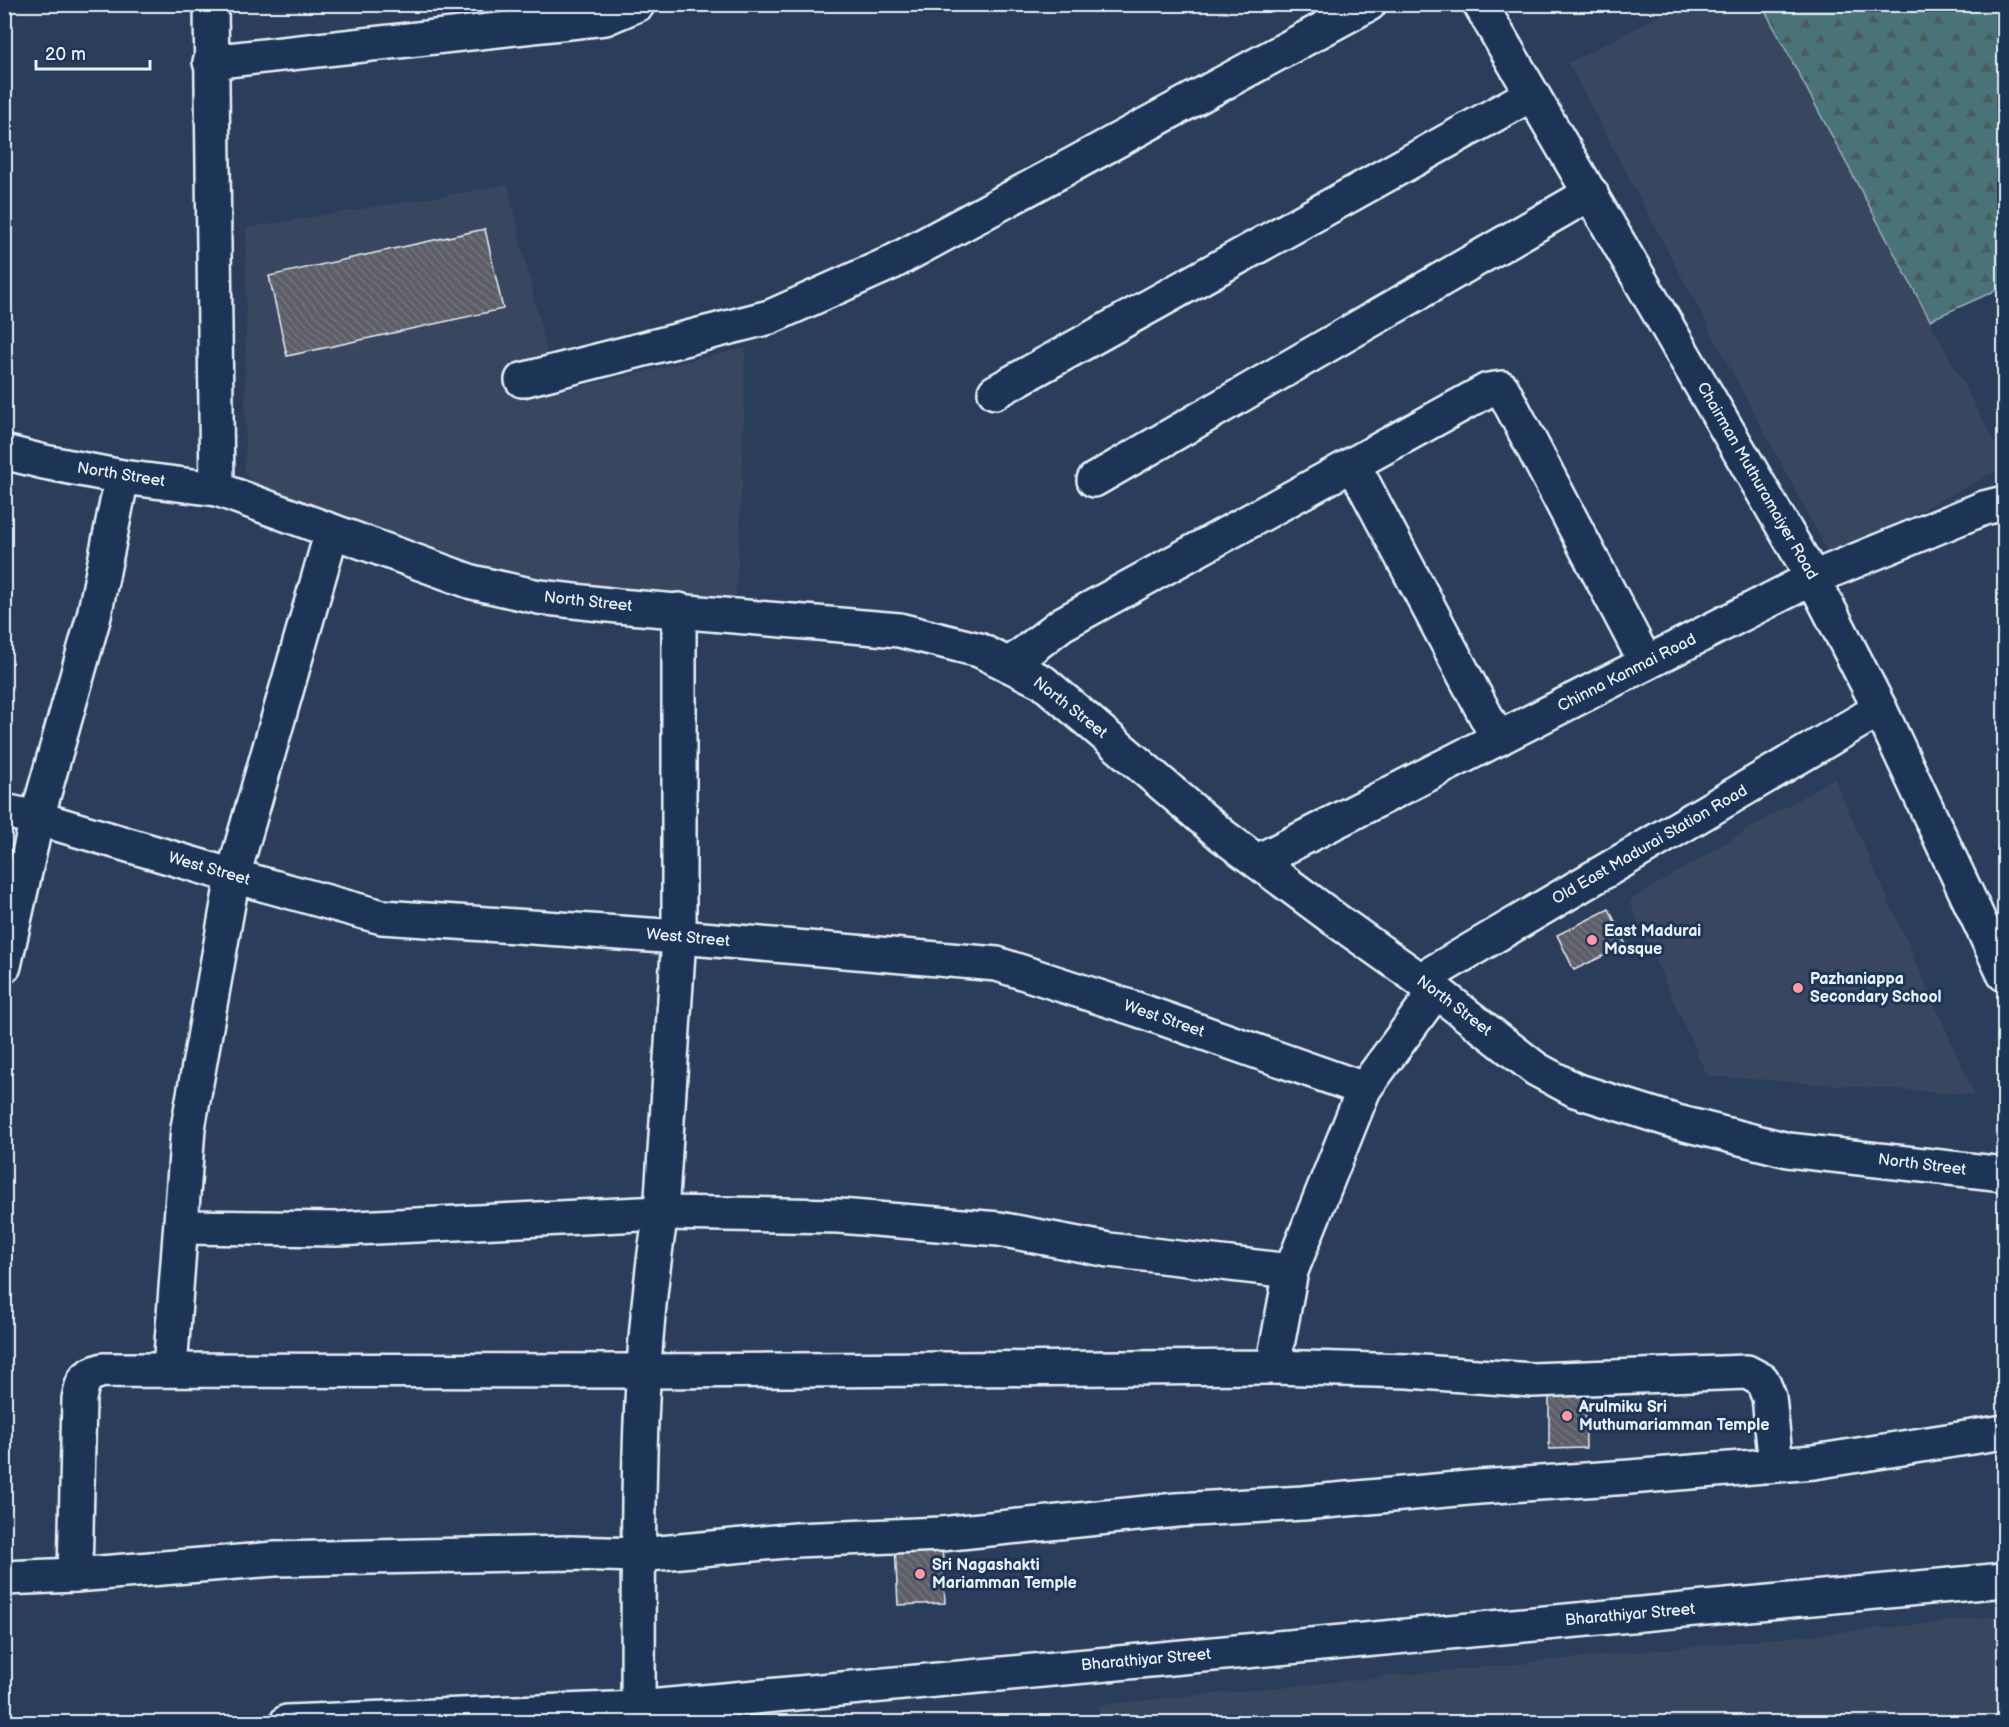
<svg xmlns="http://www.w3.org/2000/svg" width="2009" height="1727" viewBox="0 0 2009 1727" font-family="'Balsamiq Sans',sans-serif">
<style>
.built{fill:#39475e}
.forest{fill:url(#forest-firs);stroke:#99b2b8;stroke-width:1.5}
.building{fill:url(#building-back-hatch);stroke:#e8f1f8;stroke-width:1.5}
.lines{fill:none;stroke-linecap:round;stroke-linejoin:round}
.minor-casing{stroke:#e8f1f8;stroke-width:38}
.minor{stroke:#1d3557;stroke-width:33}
.poi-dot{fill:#ff9aa2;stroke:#1d3557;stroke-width:2}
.labels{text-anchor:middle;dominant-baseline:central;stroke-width:6;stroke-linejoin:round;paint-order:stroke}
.street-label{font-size:16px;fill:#e8f1f8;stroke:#1d3557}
.poi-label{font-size:16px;font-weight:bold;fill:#e8f1f8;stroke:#1d3557;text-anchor:start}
</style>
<defs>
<pattern id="forest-firs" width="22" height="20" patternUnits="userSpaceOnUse" patternTransform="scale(1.5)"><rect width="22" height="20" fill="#4a7378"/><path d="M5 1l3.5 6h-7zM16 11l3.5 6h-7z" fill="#485b5f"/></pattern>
<pattern id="building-back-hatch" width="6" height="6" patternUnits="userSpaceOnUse" patternTransform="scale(1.5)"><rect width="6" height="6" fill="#5d5d68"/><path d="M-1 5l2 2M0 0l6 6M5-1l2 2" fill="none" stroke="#74757e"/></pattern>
</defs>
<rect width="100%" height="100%" fill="#2a3d5a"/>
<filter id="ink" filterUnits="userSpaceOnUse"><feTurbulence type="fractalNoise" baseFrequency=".0167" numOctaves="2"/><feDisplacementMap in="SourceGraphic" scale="12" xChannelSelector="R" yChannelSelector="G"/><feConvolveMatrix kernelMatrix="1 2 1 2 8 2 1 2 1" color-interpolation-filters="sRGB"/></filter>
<g filter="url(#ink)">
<g class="built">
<polygon points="1680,5 1762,5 2004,460 2004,467 1831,558 1568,63"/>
<polygon points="508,185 545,346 561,391 745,348 743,466 736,599 693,596 516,575 260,496 245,472 246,228"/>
<polygon points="1834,778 1975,1095 1707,1076 1629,901"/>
<polygon points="2004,1616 2004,1722 1100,1722 1098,1705"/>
</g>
<polygon class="forest" points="1762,5 2004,5 2004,287 1930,320"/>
<g class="building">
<polygon points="485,229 503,309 287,356 269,276"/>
<polygon points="1609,909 1626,945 1574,970 1557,935"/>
<polygon points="1549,1384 1585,1384 1586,1448 1549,1449"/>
<polygon points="942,1543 945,1603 898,1605 895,1546"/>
<polygon points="2004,1685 2004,1721 2003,1721 1999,1686"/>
</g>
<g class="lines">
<g class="minor-casing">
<g id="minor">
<polyline points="211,4 217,489"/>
<polyline points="1480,4 1813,578 1880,709 2004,974"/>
<polyline points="210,62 605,18 638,4"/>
<polyline points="522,380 770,317 891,263 1369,4"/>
<polyline points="995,392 1532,94"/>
<polyline points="4,452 44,462 122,477 217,489 472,582 539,597 618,606 899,630 979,650 1043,682 1223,836 1336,920 1436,991 1536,1069 1575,1090 1677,1122 1788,1150 2004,1174"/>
<polyline points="1353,464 1498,739"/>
<polyline points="1094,480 1591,193"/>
<polyline points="1009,665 1062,624 1488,390 1502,388 1646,663"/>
<polyline points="4,811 37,818 233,876 382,917 679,937 997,964 1136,1009 1364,1089"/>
<polyline points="1258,861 1813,578 1984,508 2004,503"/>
<polyline points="4,966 37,818 94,616 122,477"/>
<polyline points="1420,980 1880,709"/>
<polyline points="181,1227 336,1229 661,1213 839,1216 999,1229 1109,1250 1291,1271"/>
<polyline points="1273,1367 1408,1371 1532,1380 1747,1372 1762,1380 1769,1397 1776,1465"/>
<polyline points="170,1369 188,1128 233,876 332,531"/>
<path d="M75 1575 79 1399C83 1380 83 1376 103 1370L643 1371 1273 1367 1291 1271 1364 1089 1436 991"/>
<polyline points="4,1578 75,1575 275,1559 570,1553 639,1555 796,1540 941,1534 1176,1510 1303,1503 1479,1487 1630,1477 1814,1462 2004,1432"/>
<path d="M638 1708C639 1543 634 1376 661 1213L679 937V610"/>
<polyline points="287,1722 638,1708 2004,1580"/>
</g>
</g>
<use href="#minor" class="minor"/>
</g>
</g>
<g class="poi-dot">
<circle cx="1592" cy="940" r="6"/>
<circle cx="1798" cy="988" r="6"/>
<circle cx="1567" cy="1416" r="6"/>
<circle cx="920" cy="1574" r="6"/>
</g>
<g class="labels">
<g class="street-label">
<text transform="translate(121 475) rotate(9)">North Street</text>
<text transform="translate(1757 481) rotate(60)">Chairman Muthuramaiyer Road</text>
<text transform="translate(588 602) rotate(6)">North Street</text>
<text transform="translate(1627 673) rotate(-27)">Chinna Kanmai Road</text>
<text transform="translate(1070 708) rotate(38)">North Street</text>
<text transform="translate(1650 845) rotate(-30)">Old East Madurai Station Road</text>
<text transform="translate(209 869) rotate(16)">West Street</text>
<text transform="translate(688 938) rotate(5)">West Street</text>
<text transform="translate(1454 1006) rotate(37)">North Street</text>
<text transform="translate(1164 1019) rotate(19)">West Street</text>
<text transform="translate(1922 1165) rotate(7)">North Street</text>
<text transform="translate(1630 1615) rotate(-5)">Bharathiyar Street</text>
<text transform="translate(1146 1660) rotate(-5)">Bharathiyar Street</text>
</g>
<g class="poi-label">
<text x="1604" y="931">East Madurai<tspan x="1604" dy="18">Mosque</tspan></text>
<text x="1810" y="979">Pazhaniappa<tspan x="1810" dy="18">Secondary School</tspan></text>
<text x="1579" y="1407">Arulmiku Sri<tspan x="1579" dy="18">Muthumariamman Temple</tspan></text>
<text x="932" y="1565">Sri Nagashakti<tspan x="932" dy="18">Mariamman Temple</tspan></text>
</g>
</g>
<rect width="2009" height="1727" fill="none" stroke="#1d3557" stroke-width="24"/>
<rect x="12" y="12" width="1985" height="1703" fill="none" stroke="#e8f1f8" stroke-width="2" filter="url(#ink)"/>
<path d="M36 60v9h114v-9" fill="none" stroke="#e8f1f8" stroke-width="3"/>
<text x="45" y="60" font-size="18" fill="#e8f1f8" stroke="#1d3557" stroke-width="4.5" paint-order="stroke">20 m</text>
</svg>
